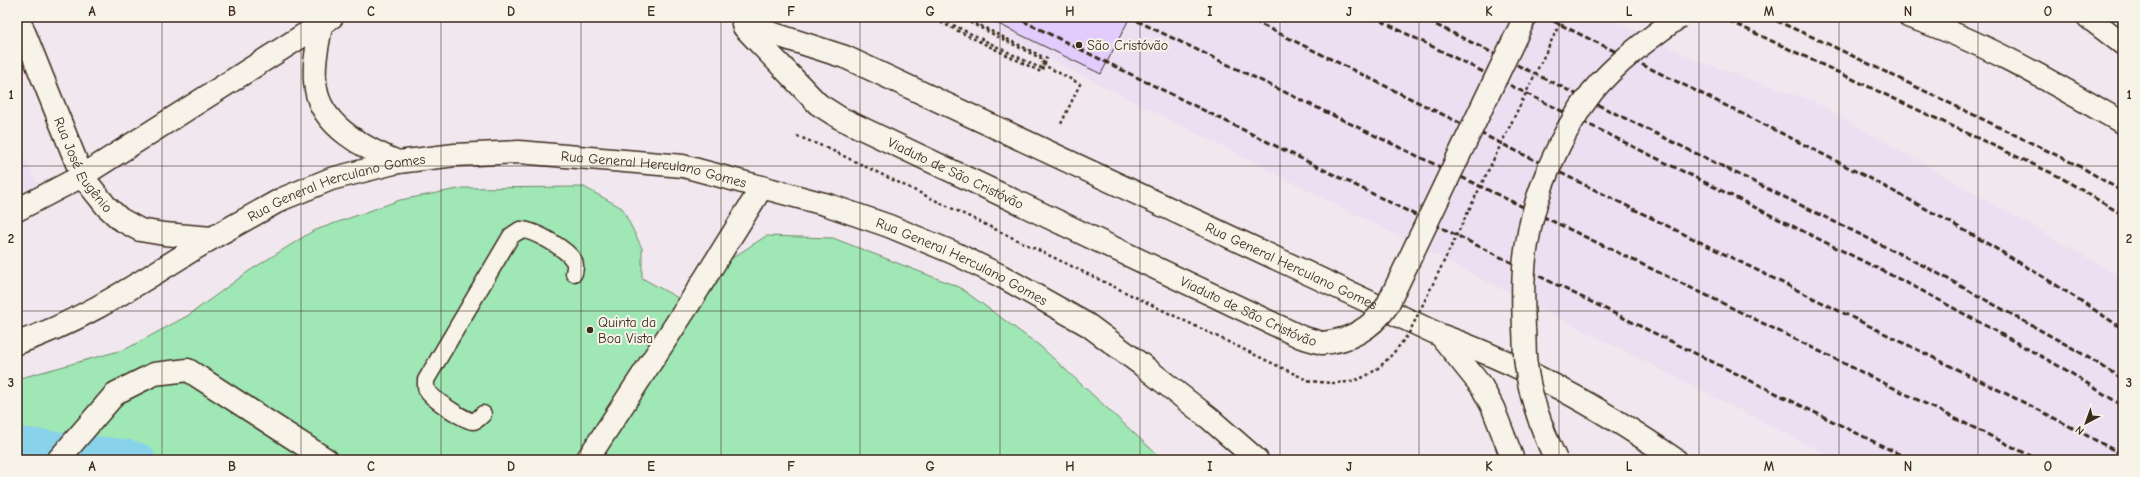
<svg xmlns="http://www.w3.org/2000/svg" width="2140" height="477" viewBox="0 0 2140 477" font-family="'Comic Neue',sans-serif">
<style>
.built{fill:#ecdff2}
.green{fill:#9fe7b5;stroke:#6d886a}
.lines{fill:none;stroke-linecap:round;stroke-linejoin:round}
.canal{stroke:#89d3ea;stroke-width:34}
.building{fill:#e2ccfd;stroke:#3b2a1e}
.service-casing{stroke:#3b2a1e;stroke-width:19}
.minor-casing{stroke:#3b2a1e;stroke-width:25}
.secondary-casing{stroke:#3b2a1e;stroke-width:25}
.primary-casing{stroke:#3b2a1e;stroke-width:25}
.path{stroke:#3b2a1e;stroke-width:2.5;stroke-dasharray:3 3;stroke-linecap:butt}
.service{stroke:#f7f3e8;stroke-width:16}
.minor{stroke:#f7f3e8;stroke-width:22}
.secondary{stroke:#f7f3e8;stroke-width:22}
.primary{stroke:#f7f3e8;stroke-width:22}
.rail{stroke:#3b2a1e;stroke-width:3;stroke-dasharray:6 3;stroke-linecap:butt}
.primary-bridge-casing{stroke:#3b2a1e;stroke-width:25;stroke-linecap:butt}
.path-bridge{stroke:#3b2a1e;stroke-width:2.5;stroke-dasharray:3 3;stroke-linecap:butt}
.primary-bridge{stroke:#f7f3e8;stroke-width:22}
.grid{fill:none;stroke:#3b2a1e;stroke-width:1;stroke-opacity:0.55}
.poi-dot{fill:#3b2a1e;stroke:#f7f3e8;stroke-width:1.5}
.labels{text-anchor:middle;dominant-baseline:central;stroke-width:4;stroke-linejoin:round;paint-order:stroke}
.poi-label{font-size:14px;fill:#3b2a1e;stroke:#f7f3e8;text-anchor:start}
.street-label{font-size:14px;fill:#3b2a1e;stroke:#f7f3e8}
.neatline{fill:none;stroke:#3b2a1e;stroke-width:1.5}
.grid-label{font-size:13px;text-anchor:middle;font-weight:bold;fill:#3b2a1e}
</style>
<rect width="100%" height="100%" fill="#f1e7ee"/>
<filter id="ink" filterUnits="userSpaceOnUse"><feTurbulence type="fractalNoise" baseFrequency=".025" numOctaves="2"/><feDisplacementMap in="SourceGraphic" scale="8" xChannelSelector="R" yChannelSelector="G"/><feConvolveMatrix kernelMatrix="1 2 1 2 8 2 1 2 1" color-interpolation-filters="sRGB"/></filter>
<g filter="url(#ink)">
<g class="built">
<polygon points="968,17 1608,17 1698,61 1815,102 2123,278 2123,460 1838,460"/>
<polygon points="17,141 39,187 17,193"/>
</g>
<polygon class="green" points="584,187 622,208 642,248 642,278 689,304 726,262 766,236 833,238 959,287 1040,346 1163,460 17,460 17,379 126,349 189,315 249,271 313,231 400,200 463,188"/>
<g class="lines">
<polyline class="canal" points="17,444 129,457 139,460"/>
</g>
<polygon class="building" points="984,17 1130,17 1101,74"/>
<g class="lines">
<g class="service-casing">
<path id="service" d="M483 414C480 417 477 421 473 421 465 421 433 399 428 392 425 388 426 384 426 380L511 236 520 230C533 229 567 249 574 261 576 265 575 269 574 273"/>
</g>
<g class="minor-casing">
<g id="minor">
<polyline points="58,460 116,393 154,374 188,370 327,460"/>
<polyline points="587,460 689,304 762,187"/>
</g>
</g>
<g class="secondary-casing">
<g id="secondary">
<polyline points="17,210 82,176"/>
<path d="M17 343C87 320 149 276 212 238"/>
</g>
</g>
<g class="primary-casing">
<g id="primary">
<path id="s1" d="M18 17 82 176 106 206 120 219 140 230 164 234 212 238 282 199 331 179 398 162 455 155 519 152 683 166 828 205 889 226 954 253 1001 276 1088 325 1142 365 1209 418 1257 460"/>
<path d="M1910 17C1985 42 2055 84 2123 123"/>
<polyline points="2088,17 2123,44"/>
<path d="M322 22C318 43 312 67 316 89 322 127 366 149 398 162"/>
<path id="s2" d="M743 24 845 57 1440 335C1524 365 1603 409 1676 460"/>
<path id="s3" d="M744 27 818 104 840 118 1301 337 1322 343"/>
<polyline points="82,176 332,17"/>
<polyline points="1441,336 1482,387 1493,408 1513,460"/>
</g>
</g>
<g class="path">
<polyline points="937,17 1040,68 1044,60 959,17"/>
<polyline points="1042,64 1080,84 1060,126"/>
<polyline points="797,136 827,148"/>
</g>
<use href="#service" class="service"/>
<use href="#minor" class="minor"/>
<use href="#secondary" class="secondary"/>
<use href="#primary" class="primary"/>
<g class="rail">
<polyline points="1015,17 1911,460"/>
<polyline points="1129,17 1712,298 2039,460"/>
<polyline points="1246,17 2041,411 2123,455"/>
<polyline points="1373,17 1917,288 2066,370 2123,406"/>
<polyline points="1420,17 1928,268 2076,350 2123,379"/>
<path d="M1545 17C1741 114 1942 205 2123 329"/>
<polyline points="1721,17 2060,177 2123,215"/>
<polyline points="1768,17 1828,44 2083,168 2123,192"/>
</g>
<g class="primary-bridge-casing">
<g id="primary-bridge">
<path d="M1322 343C1350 341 1371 329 1387 306L1525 17"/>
<path d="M1556 460C1542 430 1530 398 1526 365 1524 353 1525 341 1524 329 1523 301 1522 272 1527 244 1534 194 1561 132 1592 92 1616 63 1648 39 1679 17"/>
</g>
</g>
<g class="path-bridge">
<polyline points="930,17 1041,72 1047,59 963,17"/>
<path d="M827 148 1307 380C1359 390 1379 374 1409 333L1563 17"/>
</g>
<use href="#primary-bridge" class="primary-bridge"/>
</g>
</g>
<path class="grid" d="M162 17V460M301 17V460M441 17V460M581 17V460M721 17V460M860 17V460M1000 17V460M1140 17V460M1280 17V460M1419 17V460M1559 17V460M1699 17V460M1839 17V460M1978 17V460M17 166H2123M17 311H2123"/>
<g class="poi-dot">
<circle cx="1079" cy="45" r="4"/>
<circle cx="590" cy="330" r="4"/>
</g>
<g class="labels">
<g class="poi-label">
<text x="1087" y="45">São Cristóvão</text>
<text x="598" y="322">Quinta da<tspan x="598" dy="16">Boa Vista</tspan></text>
</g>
<g class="street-label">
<text stroke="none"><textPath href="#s1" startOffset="162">Rua José Eugênio</textPath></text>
<text stroke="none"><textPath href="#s1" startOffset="784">Rua General Herculano Gomes</textPath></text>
<text stroke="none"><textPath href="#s3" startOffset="261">Viaduto de São Cristóvão</textPath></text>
<text stroke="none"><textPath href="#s1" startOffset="460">Rua General Herculano Gomes</textPath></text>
<text stroke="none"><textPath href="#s1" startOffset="1108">Rua General Herculano Gomes</textPath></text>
<text stroke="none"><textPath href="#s2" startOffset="600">Rua General Herculano Gomes</textPath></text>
<text stroke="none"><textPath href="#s3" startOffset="585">Viaduto de São Cristóvão</textPath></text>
</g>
</g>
<rect width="2140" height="477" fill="none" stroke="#f7f3e8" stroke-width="44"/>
<g transform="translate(2086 423) rotate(221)" stroke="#f7f3e8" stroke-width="3" paint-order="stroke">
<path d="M0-3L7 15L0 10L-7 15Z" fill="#3b2a1e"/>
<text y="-6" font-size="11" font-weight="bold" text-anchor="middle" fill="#3b2a1e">N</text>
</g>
<rect x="22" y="22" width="2096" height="433" class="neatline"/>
<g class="grid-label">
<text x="92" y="16">A</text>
<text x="232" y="16">B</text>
<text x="371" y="16">C</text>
<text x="511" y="16">D</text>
<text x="651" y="16">E</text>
<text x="791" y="16">F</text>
<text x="930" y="16">G</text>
<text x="1070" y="16">H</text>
<text x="1210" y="16">I</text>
<text x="1349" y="16">J</text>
<text x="1489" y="16">K</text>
<text x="1629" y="16">L</text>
<text x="1769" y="16">M</text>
<text x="1908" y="16">N</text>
<text x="2048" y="16">O</text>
<text x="11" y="99">1</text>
<text x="2129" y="99">1</text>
<text x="11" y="243">2</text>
<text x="2129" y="243">2</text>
<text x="11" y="387">3</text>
<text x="2129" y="387">3</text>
<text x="92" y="471">A</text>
<text x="232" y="471">B</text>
<text x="371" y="471">C</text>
<text x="511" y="471">D</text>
<text x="651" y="471">E</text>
<text x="791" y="471">F</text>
<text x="930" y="471">G</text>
<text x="1070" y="471">H</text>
<text x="1210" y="471">I</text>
<text x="1349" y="471">J</text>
<text x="1489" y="471">K</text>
<text x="1629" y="471">L</text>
<text x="1769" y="471">M</text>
<text x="1908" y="471">N</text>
<text x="2048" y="471">O</text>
</g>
</svg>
